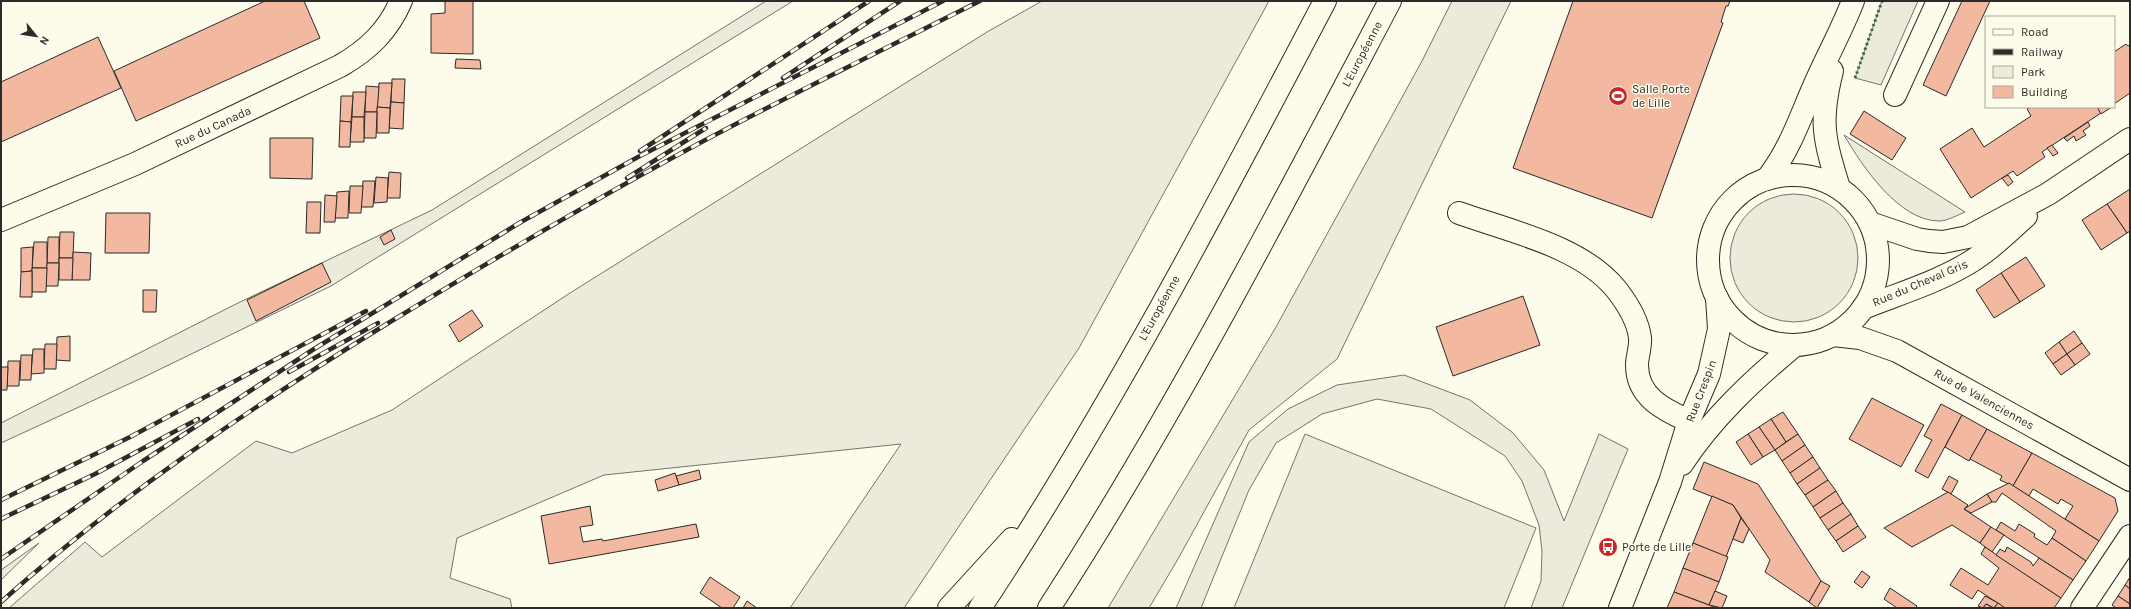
<svg xmlns="http://www.w3.org/2000/svg" width="2131" height="609" viewBox="0 0 2131 609" font-family="Karla,sans-serif">
<style>
.green{fill:#ecebdb;stroke:#74746e}
.building{fill:#f2b8a0;stroke:#2b2b2b}
.lines{fill:none;stroke-linecap:round;stroke-linejoin:round}
.minor-casing{stroke:#2b2b2b;stroke-width:24}
.major-casing{stroke:#2b2b2b;stroke-width:24}
.highway-casing{stroke:#2b2b2b;stroke-width:24}
.minor{stroke:#fdfbea;stroke-width:22}
.major{stroke:#fdfbea;stroke-width:22}
.highway{stroke:#fdfbea;stroke-width:22}
.rail-casing{stroke:#2b2b2b;stroke-width:4.5}
.rail{stroke:#fdfbea;stroke-width:3;stroke-dasharray:9;stroke-linecap:butt}
.hedge{stroke:#34623c;stroke-width:3;stroke-dasharray:2 3;stroke-linecap:butt}
.labels{text-anchor:middle;dominant-baseline:central;stroke-width:3;stroke-linejoin:round;paint-order:stroke}
.street-label{font-size:12px;fill:#2b2b2b;stroke:#fdfbea}
.poi-label{font-size:12px;fill:#2b2b2b;stroke:#fdfbea;text-anchor:start}
</style>
<rect width="100%" height="100%" fill="#fdfbea"/>
<g class="green">
<polygon points="766,1 793,1 331,286 144,377 1,443 1,423 234,305 432,210"/>
<polygon points="1042,1 1269,1 1079,348 904,608 790,608 901,444 604,475 457,538 450,578 510,599 512,608 9,608 85,542 102,557 256,441 292,453 392,410 570,293 987,32"/>
<polygon points="1452,1 1511,1 1337,359 1249,430 1178,559 1149,608 1108,608 1276,327 1422,61"/>
<polygon points="1882,1 1918,1 1881,85 1855,78"/>
<path d="M1844 135 1965 212C1958 215 1947 221 1939 221 1899 221 1862 166 1844 135Z"/>
<circle cx="1794" cy="258" r="64"/>
<polygon points="1404,375 1470,400 1513,433 1544,470 1564,521 1599,434 1628,449 1562,608 1531,608 1541,581 1542,551 1539,525 1522,481 1505,456 1431,409 1377,399 1322,414 1276,443 1249,490 1201,608 1176,608 1249,442 1288,409 1337,385"/>
<polygon points="1305,434 1536,528 1504,608 1234,608"/>
<polygon points="39,543 1,580 1,570"/>
</g>
<g class="building">
<polygon points="265,1 304,1 320,38 136,121 114,71"/>
<polygon points="445,1 473,1 473,54 431,53 431,14 445,13"/>
<polygon points="1573,1 1730,1 1728,6 1726,6 1721,22 1723,23 1652,218 1513,168"/>
<polygon points="1962,1 1990,1 1946,96 1923,85"/>
<polygon points="98,37 121,88 1,142 1,82"/>
<polygon points="2126,44 2128,46 2130,45 2130,93 2114,104 2114,52"/>
<polygon points="456,59 480,60 481,69 455,68"/>
<polygon points="392,79 405,79 404,103 391,102"/>
<polygon points="379,83 392,83 390,108 377,107"/>
<polygon points="366,86 379,87 377,112 365,112"/>
<polygon points="353,92 366,92 364,117 352,117"/>
<polygon points="341,96 353,96 351,122 340,121"/>
<polygon points="391,102 404,103 403,129 389,128"/>
<polygon points="377,107 390,108 389,133 377,133"/>
<polygon points="2031,107 2097,107 2101,113 2042,152 2045,157 2017,176 2013,171 1971,198 1940,149 1972,128 1984,147 2031,116 2027,109"/>
<polygon points="2097,107 2112,107 2101,114"/>
<polygon points="1864,111 1906,138 1892,160 1850,134"/>
<polygon points="365,112 377,112 376,138 364,138"/>
<polygon points="352,117 364,117 364,142 350,142"/>
<polygon points="340,121 351,122 350,147 339,147"/>
<polygon points="2088,122 2090,126 2083,131 2086,135 2076,141 2074,136 2067,141 2064,138"/>
<polygon points="270,138 313,138 312,179 270,178"/>
<polygon points="2052,145 2058,153 2053,156 2047,148"/>
<polygon points="389,172 401,173 400,198 387,198"/>
<polygon points="2008,175 2013,182 2008,186 2002,178"/>
<polygon points="376,177 388,178 387,202 374,203"/>
<polygon points="363,181 375,181 373,207 361,207"/>
<polygon points="350,186 363,186 361,213 349,213"/>
<polygon points="2130,189 2130,231 2127,233 2107,204"/>
<polygon points="349,191 348,218 335,218 337,192"/>
<polygon points="325,195 337,196 335,222 324,222"/>
<polygon points="307,202 321,202 320,233 306,233"/>
<polygon points="2107,204 2127,233 2101,250 2082,220"/>
<polygon points="106,213 150,213 149,253 105,253"/>
<polygon points="391,230 395,239 384,245 380,237"/>
<polygon points="60,232 74,232 73,258 59,258"/>
<polygon points="48,237 59,237 59,263 47,263"/>
<polygon points="34,242 47,242 47,268 32,268"/>
<polygon points="33,247 32,271 21,272 21,248"/>
<polygon points="73,252 91,253 90,280 72,280"/>
<polygon points="2026,257 2045,286 2020,302 2001,273"/>
<polygon points="59,258 73,258 72,280 59,280"/>
<polygon points="47,263 59,263 58,286 46,286"/>
<polygon points="322,263 331,282 256,321 247,300"/>
<polygon points="32,268 47,268 46,292 32,292"/>
<polygon points="32,271 32,297 20,297 21,272"/>
<polygon points="2001,273 2020,302 1994,318 1976,290"/>
<polygon points="143,290 157,290 156,312 143,312"/>
<polygon points="1523,296 1540,345 1453,376 1436,327"/>
<polygon points="472,310 483,326 459,342 449,325"/>
<polygon points="2074,331 2082,343 2067,354 2059,342"/>
<polygon points="70,336 70,361 56,360 57,337"/>
<polygon points="2059,342 2067,354 2053,364 2045,353"/>
<polygon points="2082,343 2090,354 2075,365 2067,354"/>
<polygon points="45,344 57,344 56,369 44,369"/>
<polygon points="33,349 44,349 44,373 31,374"/>
<polygon points="2067,354 2075,365 2061,375 2053,364"/>
<polygon points="21,355 32,355 31,380 20,380"/>
<polygon points="8,361 20,361 19,386 7,386"/>
<polygon points="1,367 8,367 7,390 1,390"/>
<polygon points="1872,398 1924,425 1901,467 1849,439"/>
<polygon points="1941,404 1962,415 1928,478 1915,471 1932,440 1924,436"/>
<polygon points="1783,412 1798,434 1786,442 1771,419"/>
<polygon points="1962,415 1987,429 1969,461 1945,447"/>
<polygon points="1771,419 1786,442 1775,450 1759,427"/>
<polygon points="1759,427 1775,450 1763,457 1748,434"/>
<polygon points="1987,429 2032,453 2013,486 2000,480 2002,476 1970,459"/>
<polygon points="1748,434 1763,457 1751,465 1736,442"/>
<polygon points="1798,434 1805,445 1782,461 1775,450"/>
<polygon points="1805,445 1813,457 1790,473 1782,461"/>
<polygon points="2032,453 2115,498 2118,511 2099,541 2065,519 2073,506 2061,499 2058,504 2033,489 2029,496 2013,486"/>
<polygon points="1813,457 1820,468 1797,484 1790,473"/>
<polygon points="1704,462 1758,484 1821,581 1809,602 1765,572 1770,560 1733,505 1693,489"/>
<polygon points="1820,468 1828,480 1805,495 1797,484"/>
<polygon points="699,470 701,479 679,485 676,476"/>
<polygon points="675,473 679,485 658,491 655,480"/>
<polygon points="1949,476 1958,481 1951,494 1942,489"/>
<polygon points="1828,480 1836,491 1813,507 1805,495"/>
<polygon points="2009,483 2099,541 2086,561 2052,538 2056,531 2002,493 1996,502 1992,502 1987,494"/>
<polygon points="1836,491 1843,503 1820,518 1813,507"/>
<polygon points="1948,492 1968,505 1964,509 1991,527 1980,543 1952,525 1912,547 1884,528"/>
<polygon points="1987,494 1992,502 1971,513 1964,509"/>
<polygon points="1712,496 1733,505 1741,518 1726,557 1693,543"/>
<polygon points="1843,503 1851,514 1828,530 1820,518"/>
<polygon points="590,506 593,525 580,527 583,542 602,539 603,541 696,524 699,537 549,564 541,516"/>
<polygon points="1851,514 1858,526 1836,541 1828,530"/>
<polygon points="1741,518 1749,529 1743,543 1733,539"/>
<polygon points="2001,522 2015,531 2019,524 2035,534 2034,537 2047,545 2052,538 2086,561 2073,580 1996,530"/>
<polygon points="1858,526 1866,537 1843,552 1836,541"/>
<polygon points="1991,527 2004,535 1992,552 1980,543"/>
<polygon points="1693,543 1728,557 1719,582 1683,568"/>
<polygon points="1985,547 2061,598 2054,608 2005,608 1978,590 1972,599 1950,585 1961,568 1988,585 1999,568 1981,554"/>
<polygon points="2007,547 2031,562 2033,566 2039,558 2073,580 2061,598 1996,555 2000,549 2005,552"/>
<polygon points="1683,568 1719,582 1709,605 1674,592"/>
<polygon points="1862,571 1870,577 1862,588 1854,582"/>
<polygon points="710,577 740,597 733,608 722,608 700,593"/>
<polygon points="2130,577 2130,589 2125,585"/>
<polygon points="1821,581 1830,586 1817,608 1809,602"/>
<polygon points="2125,585 2130,589 2130,604 2118,596"/>
<polygon points="1890,588 1917,606 1915,608 1897,608 1884,599"/>
<polygon points="1715,591 1727,596 1722,608 1709,605"/>
<polygon points="1674,592 1709,605 1716,608 1667,608"/>
<polygon points="1985,596 1998,603 1994,608 1986,604 1983,608 1978,606"/>
<polygon points="2118,596 2130,604 2130,608 2116,608 2112,605"/>
<polygon points="747,601 757,608 743,608"/>
<polygon points="1998,603 2005,608 1994,608"/>
<polygon points="1986,604 1993,608 1983,608"/>
</g>
<g class="lines">
<g class="minor-casing">
<g id="minor">
<polyline points="1895,95 1938,1"/>
<path d="M1459 213C1509 231 1581 246 1616 289 1627 303 1638 320 1640 338 1641 347 1637 356 1637 365 1637 397 1664 410 1689 421"/>
<path d="M1 220 135 164 340 66C368 50 388 31 401 1"/>
<polyline points="2082,608 2130,536"/>
</g>
</g>
<g class="major-casing">
<g id="major">
<path d="M1832 71C1819 122 1824 139 1839 188"/>
<circle cx="1793" cy="260" r="85"/>
<path d="M1767 179C1788 152 1798 124 1811 93 1824 62 1841 32 1853 1"/>
<polyline points="1870,223 1917,239 1929,241 1943,242 1968,237 2048,194 2130,139"/>
<path d="M1863 308C1898 294 1935 283 1967 264 1989 251 2007 233 2026 216"/>
<polyline points="1833,335 1860,338 1897,351 2130,480"/>
<path d="M1682 464C1712 418 1753 380 1795 345"/>
<polyline points="1620,608 1670,482 1689,421 1709,374 1719,329 1717,298"/>
</g>
</g>
<g class="highway-casing">
<g id="highway">
<polyline points="949,608 1012,539"/>
<path d="M980 608C1108 414 1217 207 1325 1"/>
<path d="M1049 608C1175 413 1282 206 1390 1"/>
</g>
</g>
<use href="#minor" class="minor"/>
<use href="#major" class="major"/>
<use href="#highway" class="highway"/>
<g class="rail-casing">
<g id="rail">
<polyline points="783,78 900,1"/>
<polyline points="640,151 869,1"/>
<polyline points="627,178 706,128"/>
<polyline points="289,372 378,323"/>
<polyline points="1,500 130,437 366,311"/>
<polyline points="1,519 95,474 198,419"/>
<polyline points="1,559 143,461 314,349 521,222 638,157 943,1"/>
<path d="M1 602C120 495 253 406 390 322 495 258 602 195 711 137 800 90 890 46 980 1"/>
</g>
</g>
<use href="#rail" class="rail"/>
<polyline class="hedge" points="1855,78 1882,1"/>
</g>
<defs>
<g id="stadium-disc" transform="scale(1)"><circle r="9.5" fill="#c62828" stroke="#fdfbea"/><path d="M0-5a6.5 5 0 1 0 0 10a6.5 5 0 1 0 0-10ZM-3.5-1.8h7v3.6h-7Z" fill="#fff"/></g>
<g id="bus-disc" transform="scale(1)"><circle r="9.5" fill="#c62828" stroke="#fdfbea"/><path d="M-5-6H5V4H4V6H2V4H-2V6H-4V4H-5ZM-3.5-4V0h7V-4ZM-3.5 1.2v1.5H-2V1.2ZM2 1.2v1.5H3.5V1.2Z" fill="#fff"/></g>
</defs>
<g fill-rule="evenodd">
<use href="#stadium-disc" x="1618" y="96"/>
<use href="#bus-disc" x="1608" y="547"/>
</g>
<g class="labels">
<g class="street-label">
<text transform="translate(1362 54) rotate(-62)">L'Européenne</text>
<text transform="translate(213 127) rotate(-25)">Rue du Canada</text>
<text transform="translate(1920 283) rotate(-23)">Rue du Cheval Gris</text>
<text transform="translate(1159 308) rotate(-61)">L'Européenne</text>
<text transform="translate(1701 391) rotate(-69)">Rue Crespin</text>
<text transform="translate(1984 399) rotate(29)">Rue de Valenciennes</text>
</g>
<g class="poi-label">
<text x="1632" y="89">Salle Porte<tspan x="1632" dy="14">de Lille</tspan></text>
<text x="1622" y="547">Porte de Lille</text>
</g>
</g>
<rect width="2131" height="609" fill="none" stroke="#2b2b2b" stroke-width="4"/>
<rect x="1985" y="16" width="130" height="92" fill="#fdfbea" stroke="#a9a89e"/>
<rect x="1993" y="29" width="20" height="6" fill="#fdfbea" stroke="#a9a89e"/>
<text x="2021" y="36" font-size="12" fill="#2b2b2b">Road</text>
<rect x="1993" y="49" width="20" height="6" fill="#2b2b2b" stroke="#a9a89e"/>
<text x="2021" y="56" font-size="12" fill="#2b2b2b">Railway</text>
<rect x="1993" y="66" width="20" height="12" fill="#ecebdb" stroke="#a9a89e"/>
<text x="2021" y="76" font-size="12" fill="#2b2b2b">Park</text>
<rect x="1993" y="86" width="20" height="12" fill="#f2b8a0" stroke="#a9a89e"/>
<text x="2021" y="96" font-size="12" fill="#2b2b2b">Building</text>
<g transform="translate(36 36) rotate(120)" stroke="#fdfbea" stroke-width="3" paint-order="stroke">
<path d="M0-3L7 15L0 10L-7 15Z" fill="#2b2b2b"/>
<text y="-6" font-size="11" font-weight="bold" text-anchor="middle" fill="#2b2b2b">N</text>
</g>
</svg>
